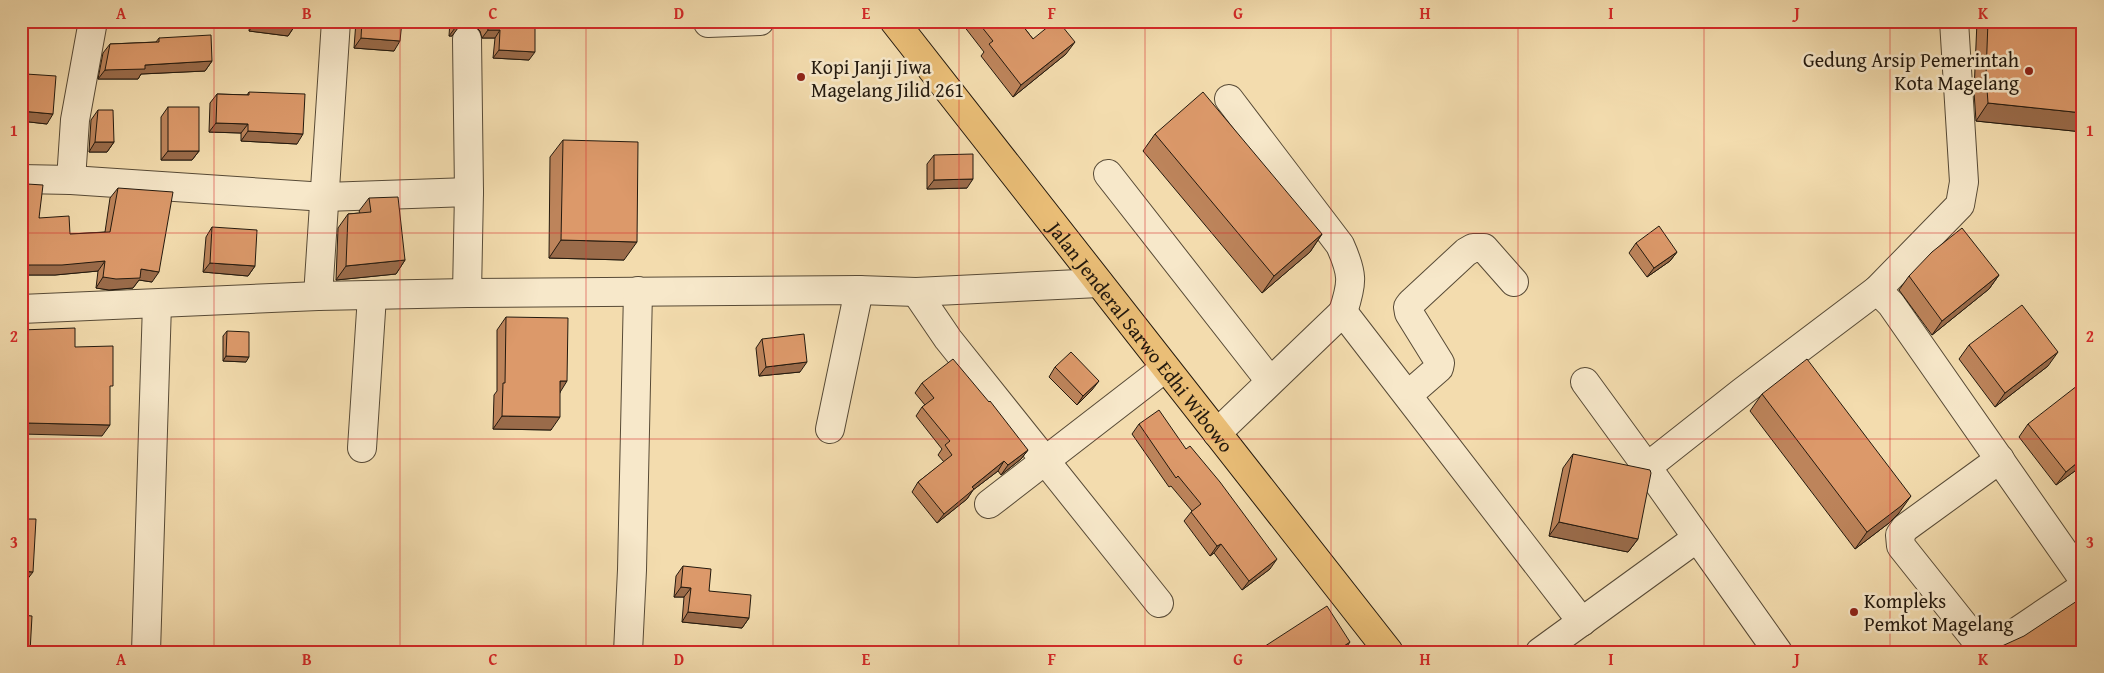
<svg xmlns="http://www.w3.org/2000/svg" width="2104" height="673" viewBox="0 0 2104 673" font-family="'Gentium Book Plus',serif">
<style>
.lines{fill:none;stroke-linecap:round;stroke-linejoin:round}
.minor-casing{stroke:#574a36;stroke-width:30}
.major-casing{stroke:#23190e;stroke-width:30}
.minor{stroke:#f7e8ca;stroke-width:28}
.major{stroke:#eabe77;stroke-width:28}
.wall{fill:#bd845b;stroke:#23190e}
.shaded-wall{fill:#9a6b4a;stroke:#23190e}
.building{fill:#dc996a;stroke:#23190e}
.grid{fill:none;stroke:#d62828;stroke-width:1;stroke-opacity:0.55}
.poi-dot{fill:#8f2418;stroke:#f7e8ca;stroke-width:2}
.labels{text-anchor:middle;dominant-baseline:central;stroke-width:5;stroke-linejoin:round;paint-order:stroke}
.poi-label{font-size:20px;fill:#23190e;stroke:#f7e8ca;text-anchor:start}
.street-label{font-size:20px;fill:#23190e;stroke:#f7e8ca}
.neatline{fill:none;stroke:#d62828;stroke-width:2}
.grid-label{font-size:16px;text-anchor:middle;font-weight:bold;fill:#d62828}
</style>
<rect width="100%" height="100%" fill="#f3dcae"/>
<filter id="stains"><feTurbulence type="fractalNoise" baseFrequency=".004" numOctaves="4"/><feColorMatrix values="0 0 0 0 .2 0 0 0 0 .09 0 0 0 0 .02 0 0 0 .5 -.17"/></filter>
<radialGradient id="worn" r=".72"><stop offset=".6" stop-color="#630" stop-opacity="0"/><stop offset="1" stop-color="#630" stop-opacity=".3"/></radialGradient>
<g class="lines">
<g class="minor-casing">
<g id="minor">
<polyline points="708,23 760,21"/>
<polyline points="467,39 469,192 467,293"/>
<path d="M1229 99 1340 245C1353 274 1353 282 1343 312"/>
<polyline points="1108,174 1270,381"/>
<polyline points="21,179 71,180 75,120 93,21"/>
<polyline points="71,180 325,197 469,192"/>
<polyline points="1877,290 1960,205 1964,182 1954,21"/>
<polyline points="916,292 948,339 1159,603"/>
<polyline points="318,296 336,21"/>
<polyline points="21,309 318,296 467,293 859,290 916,292 1099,283"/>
<polyline points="1585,382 1647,467 1778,652"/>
<polyline points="1408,395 1439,368 1440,363 1409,313 1408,307 1411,303 1466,252 1473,248 1484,248 1514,282"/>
<polyline points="830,429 859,290"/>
<polyline points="1217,433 1343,312 1582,622"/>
<polyline points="362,448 372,296"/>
<polyline points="2000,459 1905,528 1900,535 1901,546 1979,644 1988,648 2003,641 2083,587"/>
<polyline points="1647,467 1742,392 1877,290 1891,304 2083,579"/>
<polyline points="989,504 1165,368"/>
<polyline points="146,652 157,304"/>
<polyline points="628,652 632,570 638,291"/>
<polyline points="1540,652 1697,538"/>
</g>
</g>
<g class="major-casing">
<g id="major">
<path id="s1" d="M894 21 1389 652"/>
</g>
</g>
<use href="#minor" class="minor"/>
<use href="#major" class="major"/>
</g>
<g class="wall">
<polygon points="250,21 306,21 305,23 296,21 296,24 288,36 249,31"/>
<polygon points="356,21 402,21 394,51 354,48"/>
<polygon points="450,21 535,21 529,60 493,58 495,38 482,38 480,31 474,25 467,23 459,25 452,36 449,36"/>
<polygon points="960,21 1019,21 1033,39 1066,54 1013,97 981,56 984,52"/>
<polygon points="1977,21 2083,21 2083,132 1976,121 1974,92"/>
<polygon points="159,38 212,61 205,71 141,74 138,79 98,79 103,53 110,44 156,42"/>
<polygon points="26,74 47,124 21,121 21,80"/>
<polygon points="249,92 297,144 241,141 241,133 209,132 210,103 217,94 247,95"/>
<polygon points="168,107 199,151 192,160 161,160 161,117"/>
<polygon points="98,110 114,142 107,152 89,152 91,120"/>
<polygon points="1155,134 1322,234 1310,252 1262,293 1143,151"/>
<polygon points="563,140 624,260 549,258 550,157"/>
<polygon points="934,155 967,188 927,189 927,164"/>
<polygon points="21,181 39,218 70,234 105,232 110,198 118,188 152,282 139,280 133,288 109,290 96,288 98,271 55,275 21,275"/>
<polygon points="369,198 405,260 396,274 336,280 338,228 348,214 360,213 359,211"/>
<polygon points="212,227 255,266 248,276 203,272 206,237"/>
<polygon points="1636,243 1677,252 1670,261 1647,277 1629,253"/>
<polygon points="1999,275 1989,289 1932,335 1899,290 1909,276"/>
<polygon points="506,317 560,392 551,430 493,429 494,395 497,391 497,330"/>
<polygon points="227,331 246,362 223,361 223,336"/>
<polygon points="762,339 800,372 759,376 756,348"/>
<polygon points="1969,345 2048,366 1995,407 1959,359"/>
<polygon points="1055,367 1092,390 1077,405 1049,377"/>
<polygon points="922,383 1028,450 1021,459 1001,475 998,471 973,490 967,499 937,523 912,492 918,482 944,462 938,455 942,449 916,416 922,407 925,405 915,393"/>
<polygon points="1762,394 1899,513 1889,523 1855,549 1750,411"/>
<polygon points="1139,424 1186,449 1270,569 1242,590 1214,553 1210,556 1184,521 1192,511 1171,486 1169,487 1132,434"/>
<polygon points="2028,424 2083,465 2056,485 2019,437"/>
<polygon points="1573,454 1638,539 1628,552 1549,536 1563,468"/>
<polygon points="683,566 709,591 749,618 742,628 682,622 684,597 674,597 676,576"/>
</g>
<g class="shaded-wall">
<polygon points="256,21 270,21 296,24 288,36 249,31"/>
<polygon points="461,21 477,21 474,25 467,23 459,25 457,28 458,28 452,36 449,36 455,28"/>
<polygon points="488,30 500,30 495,38 482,38"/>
<polygon points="361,38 400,41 394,51 354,48"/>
<polygon points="1075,42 1066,54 1013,97 1021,85"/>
<polygon points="499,50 535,52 529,60 493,58"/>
<polygon points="212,61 205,71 141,74 138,79 98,79 105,70 145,65"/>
<polygon points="1988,103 2083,113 2083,132 1976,121"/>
<polygon points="21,111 53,114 47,124 21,121"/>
<polygon points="216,123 248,124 241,133 209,132"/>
<polygon points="248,131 303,134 297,144 241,141"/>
<polygon points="95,142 114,142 107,152 89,152"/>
<polygon points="168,151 199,151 192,160 161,160"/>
<polygon points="973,179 967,188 927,189 934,180"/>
<polygon points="1322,234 1310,252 1262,293 1274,276"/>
<polygon points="561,240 637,242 624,260 549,258"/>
<polygon points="1677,252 1670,261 1647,277 1654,268"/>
<polygon points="405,260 396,274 336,280 346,266"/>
<polygon points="105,261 98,271 55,275 21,275 21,265"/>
<polygon points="210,263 255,266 248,276 203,272"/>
<polygon points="141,269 159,272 152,282 139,280 133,288 109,290 96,288 103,277"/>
<polygon points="1999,275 1989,289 1932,335 1942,321"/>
<polygon points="2058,352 2048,366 1995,407 2005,393"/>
<polygon points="226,356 249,357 246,362 223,361"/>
<polygon points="807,362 800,372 759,376 766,367"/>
<polygon points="560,381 567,381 559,394"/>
<polygon points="1099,381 1092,390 1077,405 1083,396"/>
<polygon points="502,416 560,417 551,430 493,429"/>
<polygon points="27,423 110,425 102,436 21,434"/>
<polygon points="1028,450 1021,459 1001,475 1008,465"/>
<polygon points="21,458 25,458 21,464"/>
<polygon points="2083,458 2083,465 2056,485 2066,472"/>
<polygon points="1004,461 998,471 973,490 967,499 937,523 944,514 972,487"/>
<polygon points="1911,496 1899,513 1889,523 1855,549 1867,532"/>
<polygon points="1559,522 1638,539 1628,552 1549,536"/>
<polygon points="1221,544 1214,553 1210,556 1217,546"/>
<polygon points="1277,559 1270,569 1242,590 1249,581"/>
<polygon points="21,571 33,572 26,581 21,581"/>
<polygon points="681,587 691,588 684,597 674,597"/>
<polygon points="688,612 749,618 742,628 682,622"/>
<polygon points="1350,642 1343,652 1335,652"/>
</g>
<g class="building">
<polygon points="270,21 296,21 296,24"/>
<polygon points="362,21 402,21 400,41 361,38"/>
<polygon points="455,21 461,21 459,23 458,28 455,28"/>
<polygon points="485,21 535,21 535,52 499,50 500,30 488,30 486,22"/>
<polygon points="977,21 1019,21 1033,39 1055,21 1058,21 1075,42 1021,85 989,44 993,41"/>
<polygon points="1988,21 2083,21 2083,113 1988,103 1986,75"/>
<polygon points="211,35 212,61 145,65 145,69 105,70 110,44 159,42 159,38"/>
<polygon points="26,74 56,76 53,114 21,111 21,93 25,93"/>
<polygon points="249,92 305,94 303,134 248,131 248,124 216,123 217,94 249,95"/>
<polygon points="1203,92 1322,234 1274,276 1155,134"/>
<rect x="168" y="107" width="31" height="44"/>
<polygon points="98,110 113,110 114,142 95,142"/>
<polygon points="563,140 638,142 637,242 561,240"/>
<polygon points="973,154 973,179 934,180 934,155"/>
<polygon points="21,181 27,184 43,185 39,218 69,216 70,234 110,232 118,188 173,192 159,272 141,269 140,278 116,279 103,277 105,261 62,265 21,265"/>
<polygon points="398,197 405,260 346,266 348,214 371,212 369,198"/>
<polygon points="1659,226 1677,252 1654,268 1636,243"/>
<polygon points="212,227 257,230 255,266 210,263"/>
<polygon points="1962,228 1999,275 1942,321 1909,276 1932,252"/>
<polygon points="2022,305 2058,352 2005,393 1969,345"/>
<polygon points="506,317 568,318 567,381 560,381 560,417 502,416 503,383 505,383"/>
<polygon points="75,328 75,347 113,346 113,386 110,386 110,425 27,423 25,458 21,458 21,330"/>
<polygon points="227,331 249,332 249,357 226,356"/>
<polygon points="804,334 807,362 766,367 762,339"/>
<polygon points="1071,352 1099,381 1083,396 1055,367"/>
<polygon points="953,359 989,402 990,401 1028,450 1008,465 1004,461 972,487 974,489 944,514 918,482 952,455 945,445 950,441 922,407 934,398 922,383"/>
<polygon points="1807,359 1911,496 1901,506 1867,532 1762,394"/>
<polygon points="2082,382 2083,383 2083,458 2066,472 2028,424"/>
<polygon points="1159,410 1186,449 1190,446 1220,482 1277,559 1249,581 1221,544 1217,546 1191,512 1201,504 1178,476 1176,478 1139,424"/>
<polygon points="1573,454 1650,470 1651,473 1638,539 1559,522"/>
<polygon points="21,519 36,519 33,572 21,571"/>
<polygon points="683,566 711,569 709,591 751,595 749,618 688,612 691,588 681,587"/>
<polygon points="2083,597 2083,652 1994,652 2002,646 2024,636"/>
<polygon points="1327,606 1350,642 1335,652 1256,652"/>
<polygon points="21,615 32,616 30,652 21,652"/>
</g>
<path class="grid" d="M214 21V652M400 21V652M586 21V652M773 21V652M959 21V652M1145 21V652M1331 21V652M1518 21V652M1704 21V652M1890 21V652M21 233H2083M21 439H2083"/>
<g class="poi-dot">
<circle cx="2029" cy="71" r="5"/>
<circle cx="801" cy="77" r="5"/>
<circle cx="1854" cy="612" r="5"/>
</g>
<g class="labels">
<g class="poi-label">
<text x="2019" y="59" text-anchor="end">Gedung Arsip Pemerintah<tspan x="2019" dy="23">Kota Magelang</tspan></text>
<text x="811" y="66">Kopi Janji Jiwa<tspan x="811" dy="23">Magelang Jilid 261</tspan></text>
<text x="1864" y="600">Kompleks<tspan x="1864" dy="23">Pemkot Magelang</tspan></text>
</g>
<g class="street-label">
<text stroke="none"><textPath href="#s1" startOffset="401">Jalan Jenderal Sarwo Edhi Wibowo</textPath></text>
</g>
</g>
<rect width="2104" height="673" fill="none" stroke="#f3dcae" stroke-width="55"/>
<rect x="28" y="28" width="2048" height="618" class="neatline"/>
<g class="grid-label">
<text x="121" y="19">A</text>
<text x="307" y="19">B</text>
<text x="493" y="19">C</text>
<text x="679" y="19">D</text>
<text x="866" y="19">E</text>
<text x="1052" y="19">F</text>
<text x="1238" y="19">G</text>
<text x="1425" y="19">H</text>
<text x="1611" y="19">I</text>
<text x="1797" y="19">J</text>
<text x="1983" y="19">K</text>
<text x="14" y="136">1</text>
<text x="2090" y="136">1</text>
<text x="14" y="342">2</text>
<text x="2090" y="342">2</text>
<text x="14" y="548">3</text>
<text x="2090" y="548">3</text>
<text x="121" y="665">A</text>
<text x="307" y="665">B</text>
<text x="493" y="665">C</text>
<text x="679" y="665">D</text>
<text x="866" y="665">E</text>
<text x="1052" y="665">F</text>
<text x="1238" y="665">G</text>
<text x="1425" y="665">H</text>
<text x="1611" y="665">I</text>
<text x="1797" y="665">J</text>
<text x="1983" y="665">K</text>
</g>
<rect width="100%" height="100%" filter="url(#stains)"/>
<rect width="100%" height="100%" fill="url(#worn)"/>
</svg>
